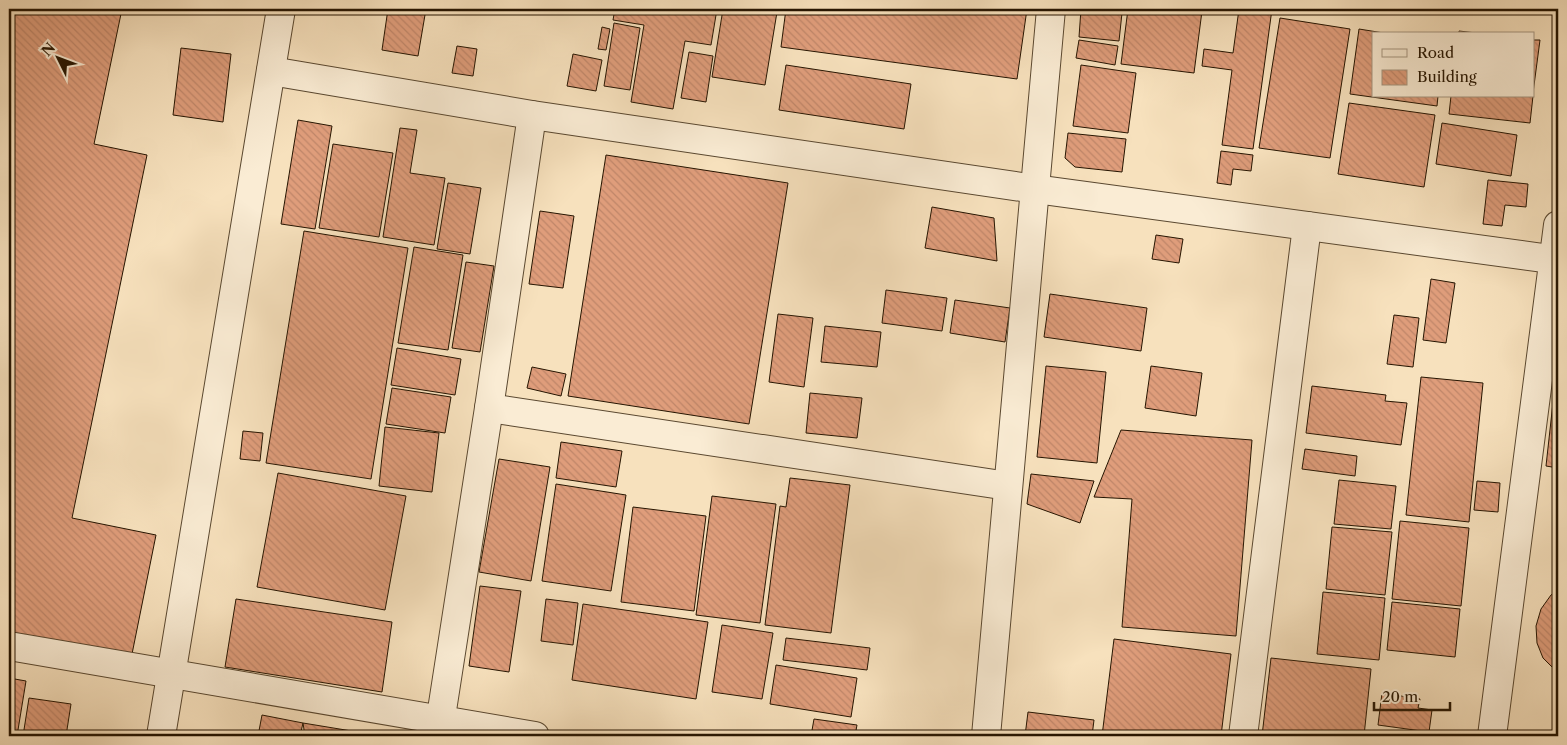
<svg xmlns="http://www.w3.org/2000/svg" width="1567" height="745" viewBox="0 0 1567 745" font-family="'Libre Caslon Text',serif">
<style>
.building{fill:url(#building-back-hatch);stroke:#261501}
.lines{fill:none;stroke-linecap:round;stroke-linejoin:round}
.minor-casing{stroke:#5a4830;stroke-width:30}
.minor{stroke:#faecd4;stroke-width:28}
</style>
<defs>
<pattern id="building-back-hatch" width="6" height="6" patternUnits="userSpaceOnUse" patternTransform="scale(1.25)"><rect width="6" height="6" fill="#df9d7b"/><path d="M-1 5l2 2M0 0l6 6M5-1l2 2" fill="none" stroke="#bf8669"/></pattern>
</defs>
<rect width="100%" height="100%" fill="#f7e1bd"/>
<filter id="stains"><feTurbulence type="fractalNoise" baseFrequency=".004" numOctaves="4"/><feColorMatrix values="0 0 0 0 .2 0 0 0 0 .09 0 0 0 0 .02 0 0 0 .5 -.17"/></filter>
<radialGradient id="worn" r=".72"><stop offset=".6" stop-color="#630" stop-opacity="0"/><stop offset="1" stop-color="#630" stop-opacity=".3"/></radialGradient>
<g class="building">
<polygon points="9,9 122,9 94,144 147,155 72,518 156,535 131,659 9,635"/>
<polygon points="388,9 426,9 418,56 382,50"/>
<polygon points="615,9 717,9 711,45 685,41 673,109 631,102 644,25 613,20"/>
<polygon points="723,9 758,9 777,12 765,85 712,77"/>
<polygon points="786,9 1027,9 1017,79 781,47"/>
<polygon points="1081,9 1122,13 1119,41 1079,37"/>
<polygon points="1128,9 1182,9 1202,11 1194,73 1121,64"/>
<polygon points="1239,9 1272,9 1253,149 1222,145 1232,70 1202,66 1204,49 1233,53"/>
<polygon points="1280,18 1350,29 1330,158 1259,148"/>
<polygon points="614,23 640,28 630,90 604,86"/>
<polygon points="602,27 610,29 606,50 598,49"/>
<polygon points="1359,29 1390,34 1373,34 1373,96 1438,96 1437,106 1350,94"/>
<polygon points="1459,31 1485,34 1459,34"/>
<polygon points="1079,40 1118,46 1115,65 1076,58"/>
<polygon points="1533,40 1540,40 1533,93"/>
<polygon points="457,46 477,49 473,76 452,73"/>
<polygon points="181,48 231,54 223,122 173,115"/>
<polygon points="689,52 713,56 706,102 681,98"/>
<polygon points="573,54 602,60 596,91 567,86"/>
<polygon points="786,65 911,84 904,129 779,110"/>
<polygon points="1081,65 1136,73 1128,133 1073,126"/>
<polygon points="1451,96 1533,96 1530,123 1449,114"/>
<polygon points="1349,103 1435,115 1424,187 1338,174"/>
<polygon points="298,120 332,126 315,229 281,224"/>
<polygon points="1442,123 1517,135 1511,176 1436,164"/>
<polygon points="400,128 417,130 410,173 445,178 434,245 383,237"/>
<polygon points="1068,133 1126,139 1122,172 1075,167 1065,158"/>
<polygon points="333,144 393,153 379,237 319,228"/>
<polygon points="1221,151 1253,155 1251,171 1233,169 1231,185 1217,183"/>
<polygon points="606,155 788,183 749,424 568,396"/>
<polygon points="1488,180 1528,184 1526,207 1505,205 1502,226 1483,224"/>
<polygon points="448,183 481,188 470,254 437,249"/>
<polygon points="932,207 994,218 997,261 925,248"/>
<polygon points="540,211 574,216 563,288 529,284"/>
<polygon points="304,231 408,248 371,479 266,463"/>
<polygon points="1156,235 1183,239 1179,263 1152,259"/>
<polygon points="414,247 463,255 448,350 398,343"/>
<polygon points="466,262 494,266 480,352 452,348"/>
<polygon points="1431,279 1455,283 1446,343 1423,340"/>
<polygon points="886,290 947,298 942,331 882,323"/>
<polygon points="1050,294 1147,308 1141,351 1044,337"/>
<polygon points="955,300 1010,308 1005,342 950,333"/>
<polygon points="778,314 813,318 804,387 769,382"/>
<polygon points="1394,315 1419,318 1413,367 1387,364"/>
<polygon points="825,326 881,332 877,367 821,362"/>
<polygon points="397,348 461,359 455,395 391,385"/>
<polygon points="1558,357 1558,468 1546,466"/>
<polygon points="1046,366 1106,372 1097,463 1037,457"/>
<polygon points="1151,366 1202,373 1196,416 1145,408"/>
<polygon points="532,367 566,374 561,396 527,388"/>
<polygon points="1421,377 1483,383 1469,522 1406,515"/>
<polygon points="1312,386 1386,395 1385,401 1407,403 1401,445 1306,433"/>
<polygon points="392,388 451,397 445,433 386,424"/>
<polygon points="810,393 862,398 857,438 806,433"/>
<polygon points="385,427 439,433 432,492 379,486"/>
<polygon points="1121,430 1252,440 1236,636 1122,627 1132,499 1094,497"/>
<polygon points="243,431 263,433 260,461 240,459"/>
<polygon points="561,442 622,451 616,487 556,478"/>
<polygon points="1305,449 1357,456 1355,476 1302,469"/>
<polygon points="499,459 550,467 531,581 479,572"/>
<polygon points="278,473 406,496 385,610 257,587"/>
<polygon points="1031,474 1094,481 1080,523 1027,504"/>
<polygon points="790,478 850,485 831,633 765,625 780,506 786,507"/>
<polygon points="1339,480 1396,486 1391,529 1334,524"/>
<polygon points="1477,481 1500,483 1498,512 1474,510"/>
<polygon points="556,484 626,495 611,591 542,581"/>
<polygon points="712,496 776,504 760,623 696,615"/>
<polygon points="633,507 706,516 694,611 621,602"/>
<polygon points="1400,521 1469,528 1461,606 1392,599"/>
<polygon points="1332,527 1392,532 1385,595 1326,589"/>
<polygon points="480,586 521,591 509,672 469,666"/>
<polygon points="1558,590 1558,673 1543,658 1537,643 1536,626 1541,609 1551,595"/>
<polygon points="1323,592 1385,598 1379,660 1317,654"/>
<polygon points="236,599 392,622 382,692 225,667"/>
<polygon points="546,599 578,603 573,645 541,641"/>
<polygon points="1392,602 1460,609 1455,657 1387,650"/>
<polygon points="583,604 708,622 696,699 572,680"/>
<polygon points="722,625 773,633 762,699 712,692"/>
<polygon points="786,638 870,648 867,670 783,660"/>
<polygon points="1114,639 1231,654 1221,736 1102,736"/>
<polygon points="1271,658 1371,669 1364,736 1262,736"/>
<polygon points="776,665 857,678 851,717 770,704"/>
<polygon points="9,678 26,681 17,736 9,736"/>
<polygon points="1382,693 1420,699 1418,708 1432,710 1429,732 1378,725"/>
<polygon points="29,698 71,704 66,736 23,736"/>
<polygon points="1028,712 1094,720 1092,736 1025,736"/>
<polygon points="262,715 303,723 300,736 258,736"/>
<polygon points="814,719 857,725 855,736 811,736"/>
<polygon points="303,723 382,736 305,736"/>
</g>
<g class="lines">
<g class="minor-casing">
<g id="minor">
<polyline points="271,71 532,115 1035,189 1558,260"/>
<polyline points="489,408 1008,486"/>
<polyline points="9,646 535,736"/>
<polyline points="161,736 281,9"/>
<polyline points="438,736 489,408 532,115"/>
<polyline points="986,736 1051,9"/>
<polyline points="1243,736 1307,226"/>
<polyline points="1492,736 1558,225"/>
</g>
</g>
<use href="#minor" class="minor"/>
</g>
<rect width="1567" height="745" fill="none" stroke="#f7e1bd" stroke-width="30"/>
<rect x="10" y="10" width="1547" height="725" fill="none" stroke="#261501" stroke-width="2.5"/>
<rect x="15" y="15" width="1537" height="715" fill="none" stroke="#261501"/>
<rect x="1372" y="32" width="162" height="65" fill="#faecd4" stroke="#a59680"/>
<rect x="1382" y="49" width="25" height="8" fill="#faecd4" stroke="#a59680"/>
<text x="1417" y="58" font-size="15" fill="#261501">Road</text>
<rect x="1382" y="70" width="25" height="15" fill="url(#building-back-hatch)" stroke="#a59680"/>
<text x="1417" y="82" font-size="15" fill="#261501">Building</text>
<g transform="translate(58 58) rotate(312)" stroke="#faecd4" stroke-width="4" paint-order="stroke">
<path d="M0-4L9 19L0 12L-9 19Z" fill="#261501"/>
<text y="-8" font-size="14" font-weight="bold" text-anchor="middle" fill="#261501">N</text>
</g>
<path d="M1374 702v8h76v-8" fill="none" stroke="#261501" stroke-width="2.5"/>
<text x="1382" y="702" font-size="15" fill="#261501" stroke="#faecd4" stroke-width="4" paint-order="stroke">20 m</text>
<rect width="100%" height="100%" filter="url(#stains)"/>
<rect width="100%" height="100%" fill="url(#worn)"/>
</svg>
